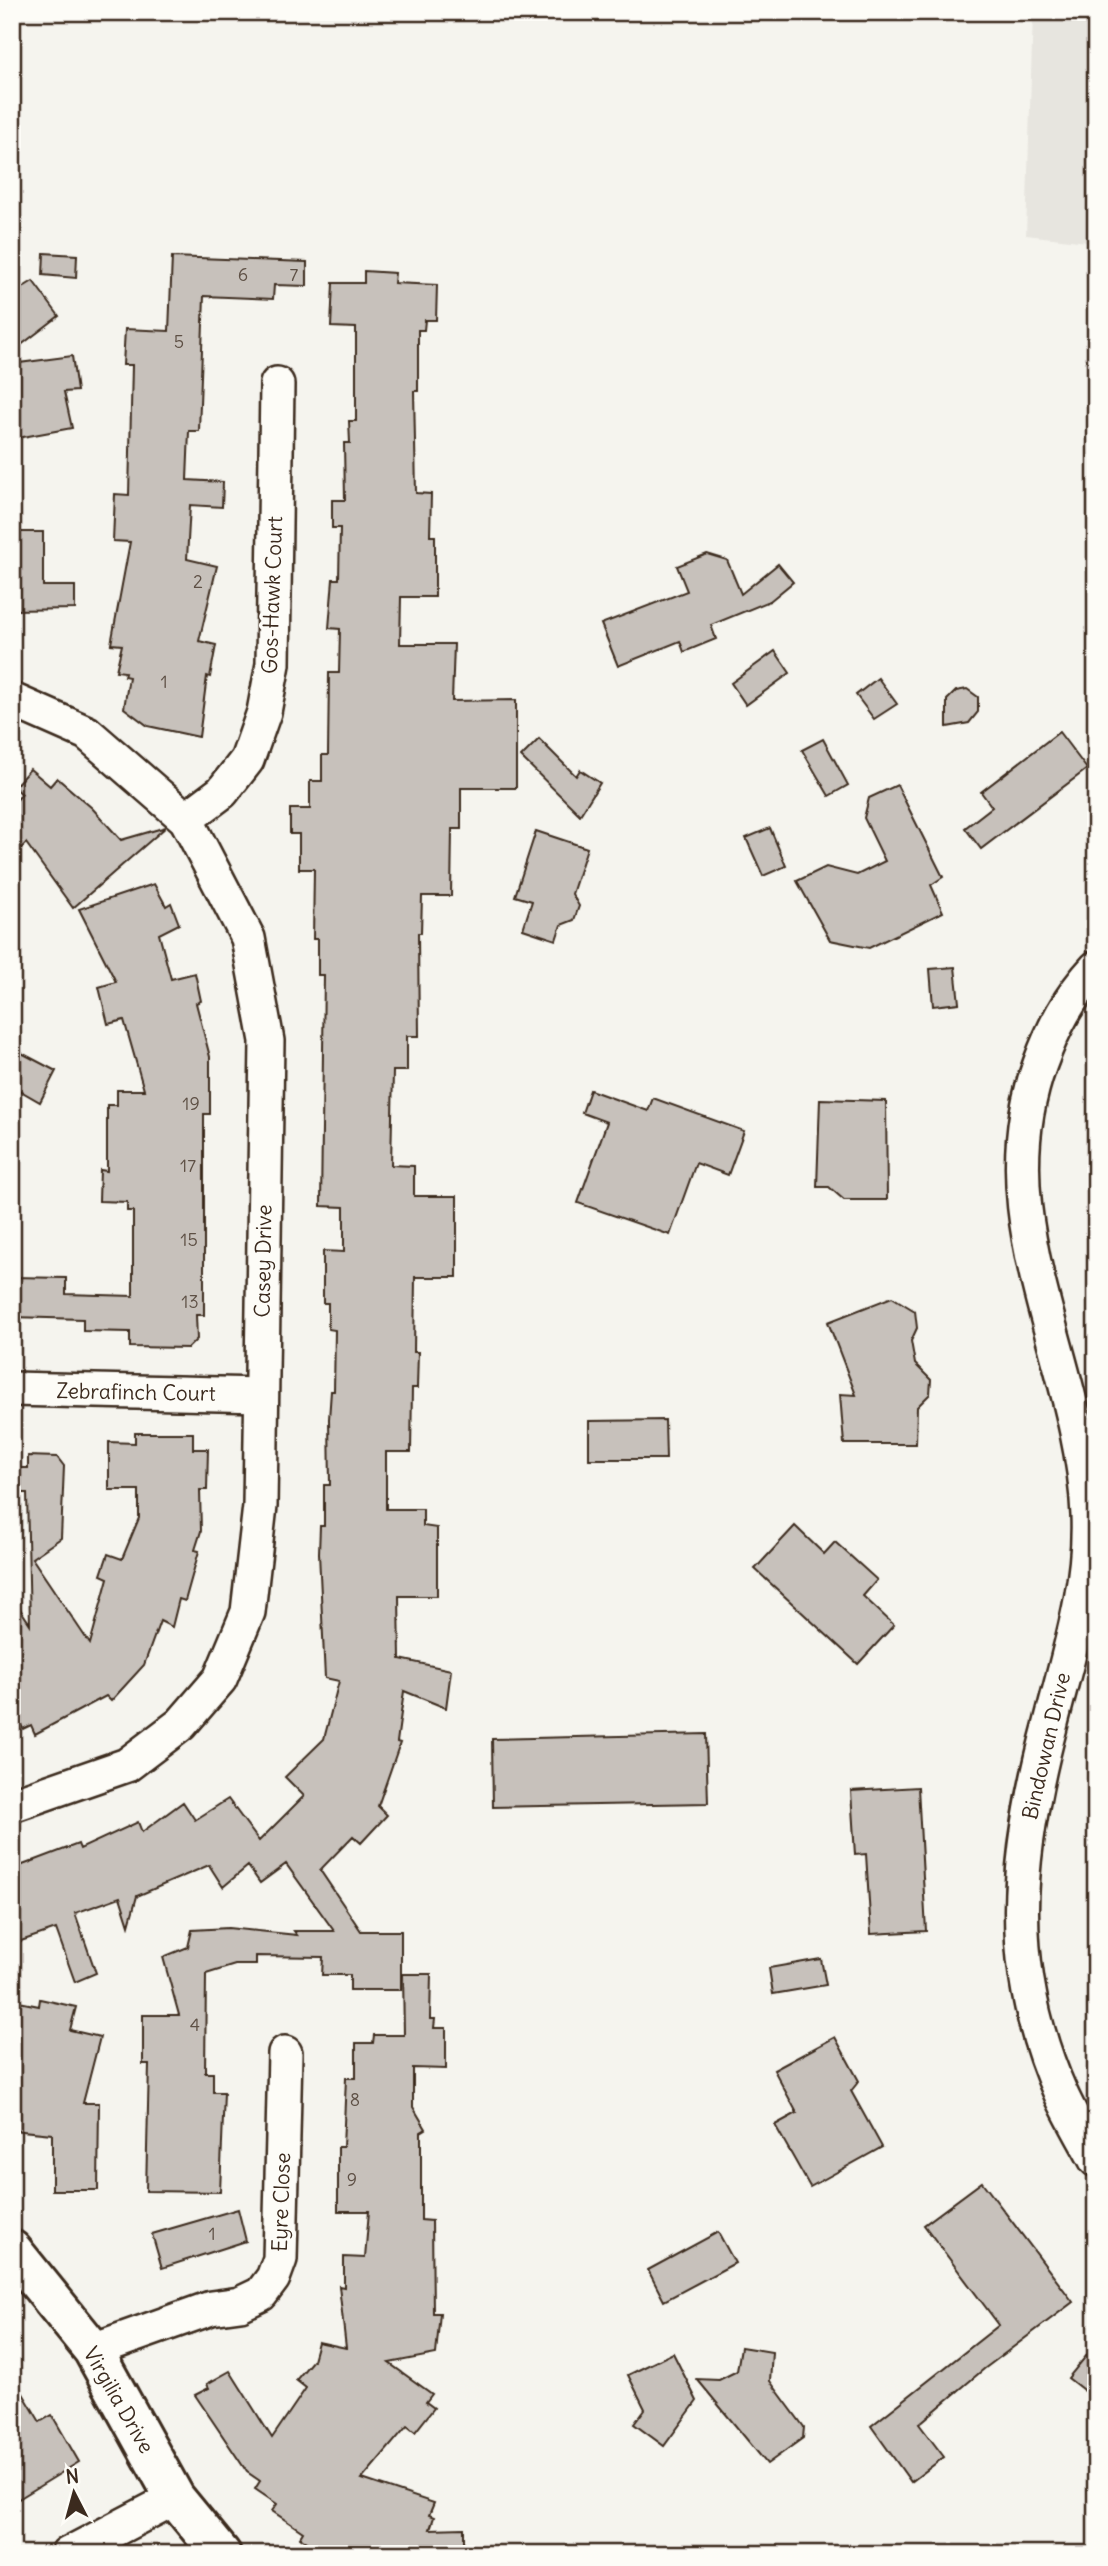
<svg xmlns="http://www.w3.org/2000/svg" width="1108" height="2566" viewBox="0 0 1108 2566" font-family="Delius,sans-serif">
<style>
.built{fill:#e7e5df}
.building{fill:#c7c1bb;stroke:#3b2a1e;stroke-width:2}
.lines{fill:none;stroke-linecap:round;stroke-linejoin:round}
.street-casing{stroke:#3b2a1e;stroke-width:38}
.secondary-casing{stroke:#3b2a1e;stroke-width:44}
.street{stroke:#fdfcf7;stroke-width:33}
.secondary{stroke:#fdfcf7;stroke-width:38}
.labels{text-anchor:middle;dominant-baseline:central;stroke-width:7;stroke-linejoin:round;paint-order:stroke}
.number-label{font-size:18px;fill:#5e5045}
.street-label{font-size:21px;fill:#3b2a1e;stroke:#fdfcf7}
</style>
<rect width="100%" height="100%" fill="#f5f4ee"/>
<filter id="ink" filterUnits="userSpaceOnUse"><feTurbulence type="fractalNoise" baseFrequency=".0143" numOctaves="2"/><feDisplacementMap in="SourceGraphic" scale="14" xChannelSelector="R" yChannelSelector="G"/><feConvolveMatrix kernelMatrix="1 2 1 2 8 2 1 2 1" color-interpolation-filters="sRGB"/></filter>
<g filter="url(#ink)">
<polygon class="built" points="1033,12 1096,12 1096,243 1026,235"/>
<g class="building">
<polygon points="44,253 77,255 76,278 43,275"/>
<polygon points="172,257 307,262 307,286 274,285 273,299 204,296 199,431 189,431 187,480 223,482 222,507 190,505 187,559 217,566 199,641 216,645 210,677 207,676 199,737 148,726 124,708 129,677 124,676 125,672 116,671 122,645 111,644 130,542 113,541 115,494 129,495 132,365 123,365 125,329 169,331"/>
<polygon points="364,271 395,273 394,283 437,285 436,320 425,320 424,330 418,330 418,391 414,391 416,493 431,494 430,536 435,536 435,597 401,597 400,644 454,644 452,701 516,700 516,788 461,788 461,829 452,829 451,896 422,896 421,933 418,933 419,1036 407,1036 407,1071 393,1071 391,1165 414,1166 414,1196 457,1196 457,1277 415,1277 414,1352 418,1352 417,1388 412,1388 411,1452 386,1452 386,1509 423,1509 423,1526 437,1528 437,1596 399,1596 400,1659 451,1670 446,1708 404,1691 397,1742 400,1743 378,1806 387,1815 361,1843 353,1836 320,1870 361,1931 401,1931 401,1990 350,1990 350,1975 322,1975 323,1957 256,1956 256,1965 235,1965 206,1974 205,2073 213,2073 213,2092 224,2092 220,2192 146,2191 149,2064 143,2064 143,2015 179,2015 163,1957 188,1947 192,1930 228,1928 297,1935 294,1931 334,1931 286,1864 260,1883 248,1866 223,1887 209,1865 137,1896 129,1925 120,1897 75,1913 96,1973 75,1982 56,1929 12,1944 12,1869 78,1844 80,1849 138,1822 142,1832 183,1802 195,1820 228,1799 259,1841 304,1796 285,1777 324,1739 339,1681 325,1678 319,1553 320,1526 324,1526 324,1485 330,1485 329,1419 331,1391 334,1391 335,1330 328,1329 328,1303 323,1303 323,1251 344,1252 344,1207 321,1206 324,975 318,975 318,939 313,939 314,869 299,869 299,834 290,834 290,809 310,809 310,781 322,781 322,755 328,755 329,673 339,673 340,629 329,628 333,579 339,579 340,528 332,528 332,500 345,500 344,443 350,443 349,421 356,421 356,328 331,327 333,283 364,283"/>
<polygon points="33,281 59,316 12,352 12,294"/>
<polygon points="72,356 77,391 64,392 72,428 12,439 12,364"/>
<polygon points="19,532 43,532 43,586 75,586 75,609 12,610 12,540 19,540"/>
<polygon points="707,554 727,560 741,594 778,564 793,582 770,601 711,625 716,639 684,652 680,641 618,666 601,624 687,591 677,566"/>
<polygon points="775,651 790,673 746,705 731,683"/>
<polygon points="878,678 897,704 874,719 856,695"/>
<polygon points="967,689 978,697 978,712 969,723 947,727 947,700 956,691"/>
<polygon points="1059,732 1087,769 981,849 965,828 992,807 981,792"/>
<polygon points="539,739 576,776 580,770 600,783 580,815 521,757"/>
<polygon points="823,739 848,785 829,796 802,750"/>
<polygon points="30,769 50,786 57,778 92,808 121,840 166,827 73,908 26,843 12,858 12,805 22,794 14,787"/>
<polygon points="897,785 943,877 931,885 943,912 869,948 830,940 797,881 826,867 857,875 885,861 864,818 869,798"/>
<polygon points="770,828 786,866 763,876 746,838"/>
<polygon points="536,831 587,848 572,894 579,906 574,920 561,925 556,940 523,929 532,901 515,896"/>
<polygon points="154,884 166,906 171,903 179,924 159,934 171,979 195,973 201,1001 196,1003 210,1057 210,1114 204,1114 204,1315 196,1315 197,1339 188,1348 130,1347 130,1332 83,1331 83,1319 12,1317 12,1277 66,1278 66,1294 133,1296 133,1211 127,1211 127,1202 99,1201 100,1170 107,1171 107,1105 117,1105 117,1090 144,1090 124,1020 108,1024 99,987 116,982 79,909"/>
<polygon points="955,967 959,1003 933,1006 930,969"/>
<polygon points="12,1048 56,1071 40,1102 12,1086"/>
<polygon points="590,1090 648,1111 653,1098 744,1131 728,1175 696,1163 670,1235 578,1203 607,1122 582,1113"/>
<polygon points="820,1099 886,1101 887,1200 844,1200 829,1187 817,1187"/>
<polygon points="892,1297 915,1311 917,1328 911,1341 915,1364 931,1380 930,1394 917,1407 916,1444 844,1444 840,1394 856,1395 828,1322"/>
<polygon points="665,1420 666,1459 589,1459 589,1421"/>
<polygon points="135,1433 193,1433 193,1449 208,1449 207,1490 200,1490 201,1531 195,1550 199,1551 185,1601 179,1599 172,1627 160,1621 144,1665 111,1701 106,1696 35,1734 31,1725 23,1729 12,1707 12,1597 30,1624 27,1493 12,1493 12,1468 28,1468 28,1456 57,1457 64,1466 61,1538 32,1558 90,1644 108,1578 101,1575 108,1554 122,1559 139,1518 139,1490 109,1490 109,1442 135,1443"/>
<polygon points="795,1526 824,1554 835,1542 877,1580 863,1596 894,1625 858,1664 755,1569"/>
<polygon points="706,1734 708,1803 493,1807 492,1739"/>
<polygon points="918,1787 926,1931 871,1934 866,1854 855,1855 851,1791"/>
<polygon points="821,1959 826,1985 773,1994 769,1968"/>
<polygon points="403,1974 431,1974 430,2019 435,2019 434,2028 446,2028 446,2069 413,2068 413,2107 426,2129 421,2132 421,2220 432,2221 433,2313 440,2313 436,2354 389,2363 432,2394 426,2402 434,2408 415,2432 407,2426 362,2479 434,2503 429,2515 434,2517 430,2529 464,2528 464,2554 324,2554 300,2537 303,2532 272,2511 277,2504 255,2489 260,2481 247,2472 195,2395 209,2388 207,2384 230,2371 272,2438 306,2388 296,2380 313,2360 318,2342 346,2348 339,2286 344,2287 344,2257 365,2258 369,2211 338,2211 338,2147 343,2147 346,2078 356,2078 356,2043 373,2043 374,2035 404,2035"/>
<polygon points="40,1999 76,2007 70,2030 100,2037 83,2103 99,2103 98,2190 52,2190 52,2134 12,2130 14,2001 39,2006"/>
<polygon points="835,2037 859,2081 851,2091 882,2147 810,2187 775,2125 797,2113 774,2070"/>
<polygon points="982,2182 1073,2302 984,2369 919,2424 944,2457 911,2482 871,2426 999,2325 924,2225"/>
<polygon points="238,2209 246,2241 162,2268 152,2234"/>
<polygon points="718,2232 735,2263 664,2301 648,2270"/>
<polygon points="1096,2344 1096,2400 1068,2378"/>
<polygon points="741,2347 772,2352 770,2381 804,2427 803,2438 767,2464 697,2379 719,2380 737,2371"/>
<polygon points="673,2353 697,2401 664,2446 634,2424 645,2409 628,2375"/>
<polygon points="12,2375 40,2422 52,2415 79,2462 12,2503"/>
</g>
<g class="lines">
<g class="street-casing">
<g id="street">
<polyline points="12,700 87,733 186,819 248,938 267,1041 260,1506 248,1612 220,1679 181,1724 127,1765 12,1805"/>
<polyline points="186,819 222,792 247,760 264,712 273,664 277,384"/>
<path d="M1096 968C1069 997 1053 1028 1040 1064 983 1219 1082 1362 1088 1515 1091 1586 1068 1655 1051 1723 1016 1854 1004 1966 1061 2094 1071 2116 1084 2138 1096 2160"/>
<polyline points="12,1389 261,1395"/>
<polyline points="93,2350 211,2308 240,2304 261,2294 273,2278 280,2259 285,2053"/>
<polyline points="68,2554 175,2498"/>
</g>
</g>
<g class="secondary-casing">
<polyline id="secondary" points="12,2250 93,2350 175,2498 221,2554"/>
</g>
<use href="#street" class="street"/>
<use href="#secondary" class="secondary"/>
</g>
</g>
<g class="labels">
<g class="number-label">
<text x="243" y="274">6</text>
<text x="294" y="274">7</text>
<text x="179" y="341">5</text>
<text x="198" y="581">2</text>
<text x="164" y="681">1</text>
<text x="191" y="1103">19</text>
<text x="188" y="1165">17</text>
<text x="189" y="1239">15</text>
<text x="190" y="1301">13</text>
<text x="195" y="2024">4</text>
<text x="355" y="2099">8</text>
<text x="352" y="2179">9</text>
<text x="212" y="2233">1</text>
</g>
<g class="street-label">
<text transform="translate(272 595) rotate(-88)">Gos-Hawk Court</text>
<text transform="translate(263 1261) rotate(-89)">Casey Drive</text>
<text transform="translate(136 1392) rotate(1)">Zebrafinch Court</text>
<text transform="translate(1046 1746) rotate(-77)">Bindowan Drive</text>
<text transform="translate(281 2202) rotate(-88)">Eyre Close</text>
<text transform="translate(119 2400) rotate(60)">Virgilia Drive</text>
</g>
</g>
<rect width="1108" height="2566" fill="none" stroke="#fdfcf7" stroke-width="42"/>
<rect x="21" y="21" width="1066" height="2524" fill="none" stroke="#3b2a1e" stroke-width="2.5" filter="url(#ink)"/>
<g transform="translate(74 2493) rotate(354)" stroke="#fdfcf7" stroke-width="5" paint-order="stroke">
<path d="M0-5L12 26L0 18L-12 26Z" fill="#3b2a1e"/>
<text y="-10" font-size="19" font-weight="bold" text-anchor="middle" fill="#3b2a1e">N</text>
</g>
</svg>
